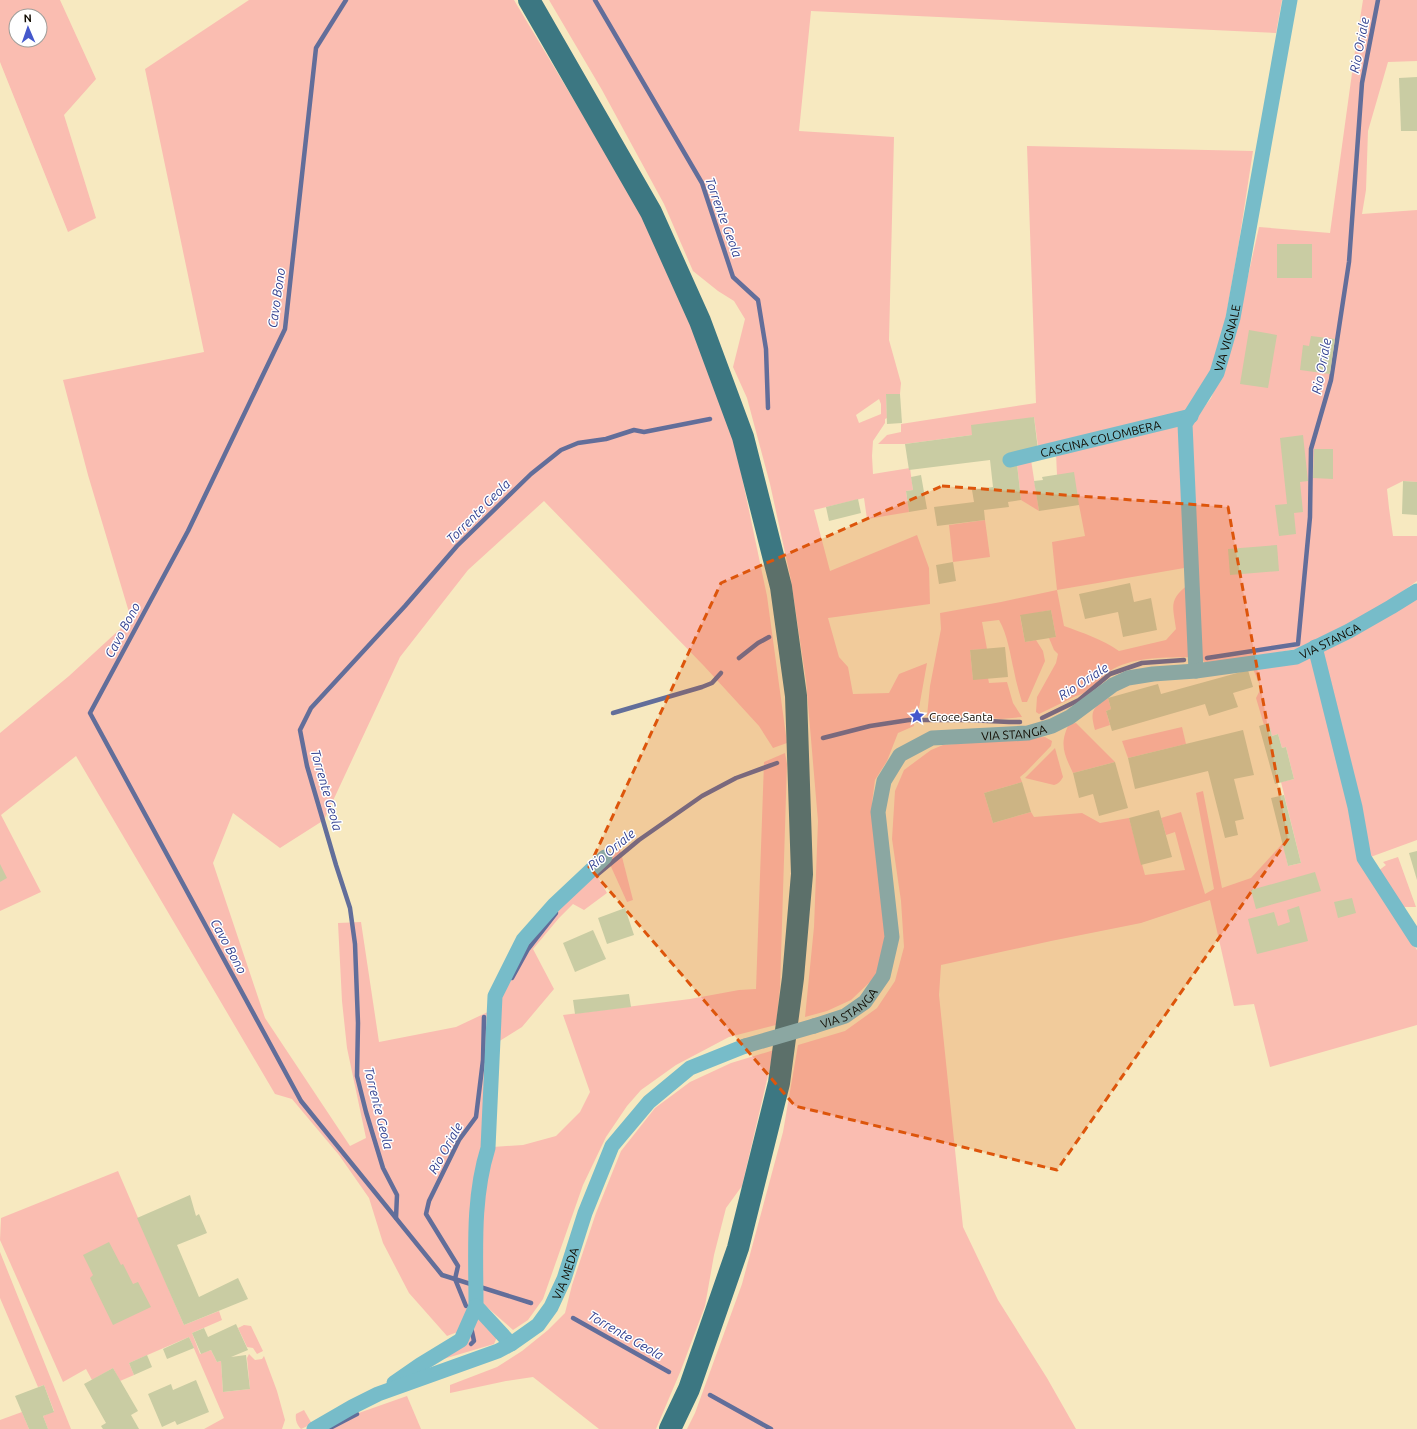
<svg xmlns="http://www.w3.org/2000/svg" width="1417" height="1429" viewBox="0 0 1417 1429" font-family="Ubuntu,sans-serif">
<style>
.green{fill:#fabdb1;fill-rule:evenodd}
.lines{fill:none;stroke-linecap:round;stroke-linejoin:round}
.stream{stroke:#626e9a;stroke-width:4.5}
.building{fill:#c9cca3}
.street{stroke:#77bcc9;stroke-width:15}
.highway{stroke:#3c7782;stroke-width:22}
.street-bridge{stroke:#77bcc9;stroke-width:15}
.marked{fill:#dd550b;fill-opacity:0.2;stroke:#dd550b;stroke-width:3;stroke-dasharray:8 5;stroke-linejoin:round}
.labels{text-anchor:middle;dominant-baseline:central;stroke-width:3;stroke-linejoin:round;paint-order:stroke}
.street-label{font-size:12px;fill:#100b01;stroke:#fff}
.poi-label{font-size:12px;fill:#100b01;stroke:#fff;text-anchor:start}
.water-label{font-size:13px;font-style:italic;fill:#334291;stroke:#fff}
</style>
<rect width="100%" height="100%" fill="#f7e9c0"/>
<g class="green">
<path d="M0 0H60L96 79 64 115 96 218 68 232 0 62ZM16 16H40V40H16Z"/>
<polygon points="249,0 514,0 642,214 691,319 734,439 767,596 787,743 773,748 759,726 704,666 544,501 468,570 400,657 324,820 280,848 233,813 213,863 265,1018 350,1146 366,1138 347,1048 342,1001 338,923 361,922 379,1042 456,1027 492,1010 527,946 545,921 595,872 607,893 584,910 573,904 559,918 533,949 554,989 522,1027 498,1042 493,1147 523,1145 556,1136 580,1112 590,1092 563,1015 690,999 739,990 756,989 764,762 785,753 787,764 780,988 776,1025 729,1037 676,1065 641,1090 627,1106 606,1137 583,1185 543,1299 528,1320 513,1330 480,1301 460,1331 447,1336 409,1293 383,1243 369,1198 339,1155 292,1099 275,1094 76,756 1,815 41,892 0,911 0,733 69,676 131,619 88,475 63,380 204,352 145,69"/>
<path d="M549 0H1282L1276 33 811 11 799 131 894 137 889 340 901 383 900 394 886 395 887 418 885 419V423L873 441 872 456 873 474 910 468 913 490 906 491 909 512 867 519 864 498 814 510 830 571 917 535 929 568 930 604 828 618 839 657 848 667 853 694 889 693 899 674 927 663 919 708 911 710 914 726 898 733 887 761 875 780 872 803 888 938 879 969 871 981 851 1000 827 1011 805 1017 814 927 818 821 806 681 791 580 770 484 747 398 733 367 745 319 734 301 718 291 693 271 664 204 602 90ZM879 399 881 404V414L859 423 856 415Z"/>
<polygon points="1363,0 1417,0 1417,61 1388,62 1368,131 1366,190 1362,214 1417,210 1417,482 1403,481 1387,489 1389,508 1417,513 1389,508 1393,536 1417,536 1417,581 1381,607 1302,648 1208,665 1201,659 1190,426 1211,398 1226,362 1244,294 1259,227 1330,233 1356,44"/>
<polygon points="1027,146 1253,151 1239,242 1220,350 1211,374 1186,412 1038,446 1034,417 972,435 905,444 878,444 887,435 901,432 901,424 1036,403"/>
<path d="M1178 424 1190 567 1057 590 1064 626C1083 633 1102 639 1119 651L1166 640 1176 629C1173 606 1168 600 1189 584L1193 657C1167 658 1137 656 1113 669 1100 676 1091 693 1076 696L1039 714 1036 712 1037 697 1056 663 1058 654 1054 650 1049 638 1056 637 1051 610 1020 616 1025 642 1036 640 1043 651 1045 661 1027 702H1022C1019 692 1016 682 1014 671 1010 654 1008 636 999 620L982 622 987 649 970 650 973 679 988 678 989 683 1007 682 1013 703 1022 717 1001 719 976 716H927L930 686 941 629 940 613 1001 602 1057 590 1052 542 1085 536 1079 505 1057 475 1056 453Z"/>
<polygon points="1031,460 1039,511 1021,500 1017,464"/>
<polygon points="985,520 990,557 953,562 949,525"/>
<polygon points="1417,598 1417,840 1365,859 1318,653"/>
<polygon points="1315,654 1360,863 1417,950 1417,1025 1270,1067 1254,1004 1234,1006 1210,900 1141,923 1051,941 941,965 939,995 963,1227 998,1300 1047,1378 1076,1429 687,1429 695,1413 742,1284 783,1132 798,1045 845,1031 877,1008 895,981 904,947 901,901 892,839 895,791 904,770 931,750 943,745 1045,737 1052,741 1051,746 1026,772 1020,777 1022,782 984,793 993,823 1031,812 1034,817 1082,813 1100,823 1129,818 1145,875 1185,870 1175,832 1166,835 1161,818 1181,812 1205,894 1214,889 1196,793 1203,791 1222,888 1251,878 1283,843 1288,866 1301,863 1281,782 1294,779 1286,747 1282,748 1278,734 1272,736 1269,724 1264,725 1256,698 1261,688 1253,669"/>
<path d="M1108 698 1111 709 1106 711 1110 725 1095 730C1090 711 1092 708 1108 698Z"/>
<path d="M1076 723 1115 762 1073 773C1064 754 1059 744 1069 724Z"/>
<polygon points="1182,727 1186,744 1128,758 1122,741"/>
<path d="M1055 748 1063 777C1061 781 1058 784 1054 785L1025 778Z"/>
<polygon points="620,849 633,900 627,902 608,860"/>
<polygon points="1398,857 1416,907 1402,907 1378,871 1386,865 1383,862"/>
<polygon points="774,1050 742,1186 726,1208 714,1255 705,1306 681,1370 656,1429 599,1429 533,1377 506,1381 450,1393 450,1385 497,1367 522,1351 548,1330 565,1313 572,1285 596,1213 621,1151 655,1108 690,1082 731,1063"/>
<polygon points="118,1171 184,1325 219,1311 222,1320 192,1333 200,1354 211,1350 217,1362 221,1361 223,1392 250,1389 247,1358 249,1354 255,1360 262,1359 264,1356 277,1391 285,1420 282,1429 204,1429 224,1418 189,1337 129,1363 134,1375 120,1381 113,1368 92,1380 86,1369 63,1382 0,1240 1,1218"/>
<polygon points="0,1252 71,1429 48,1429 43,1416 54,1411 44,1385 38,1387 0,1298"/>
<polygon points="474,1314 497,1337 494,1344 440,1360"/>
<polygon points="244,1325 251,1326 263,1351 257,1354 253,1348 247,1347 238,1328"/>
<polygon points="407,1396 421,1429 331,1429 353,1415"/>
<path d="M304 1410 312 1424 301 1429C297 1425 295 1420 296 1414Z"/>
<polygon points="22,1412 29,1429 0,1429 0,1420"/>
</g>
<g class="lines">
<g class="stream">
<polyline points="346,0 316,48 285,329 188,531 90,713 301,1101 442,1275 531,1303"/>
<polyline points="595,0 702,183 733,277 758,300 766,349 768,408"/>
<polyline points="739,658 758,643 769,637"/>
<polyline points="1207,658 1298,644 1310,517 1311,449 1331,380 1349,262 1362,83 1378,0"/>
<polyline points="613,713 702,687 712,683 721,673"/>
<polyline points="1042,718 1079,700 1110,674 1142,663 1184,660"/>
<polyline points="823,738 870,726 909,720 967,720 1009,722 1020,722"/>
<polyline points="598,874 639,840 702,796 736,778 777,763"/>
<polyline points="512,978 528,949 556,913"/>
<polyline points="396,1218 397,1195 383,1168 366,1112 357,1076 358,1023 355,944 350,908 336,865 307,766 300,730 311,708 405,606 457,546 531,474 561,450 578,443 606,439 634,430 644,432 710,419"/>
<polyline points="466,1306 455,1279 458,1266 426,1214 429,1201 459,1140 476,1117 483,1060 484,1017"/>
<polyline points="573,1318 669,1372"/>
<polyline points="471,1344 474,1341 471,1327"/>
<polyline points="710,1395 771,1429"/>
<polyline points="330,1428 357,1414"/>
</g>
</g>
<g class="building">
<polygon points="1417,77 1417,131 1401,131 1399,78"/>
<rect x="1277" y="244" width="35" height="34"/>
<polygon points="1249,330 1277,335 1268,388 1240,384"/>
<polygon points="1311,336 1335,339 1330,374 1300,370 1303,345 1309,346"/>
<polygon points="886,394 900,394 902,423 887,424"/>
<polygon points="1034,417 1038,450 1005,454 1006,465 1017,464 1021,500 1008,502 1009,507 984,510 985,520 937,526 934,507 974,502 972,490 993,487 990,460 909,470 905,444 972,435 971,425"/>
<polygon points="1303,435 1308,481 1300,482 1303,512 1294,513 1296,534 1279,536 1275,505 1287,504 1280,438"/>
<polygon points="1314,449 1333,449 1333,479 1313,478"/>
<polygon points="1074,472 1079,505 1039,511 1034,481 1043,480 1042,477"/>
<polygon points="921,475 927,509 909,512 906,491 913,490 911,477"/>
<polygon points="1403,481 1417,482 1417,515 1402,514"/>
<polygon points="858,499 861,513 829,521 826,507"/>
<polygon points="1277,545 1279,571 1230,575 1228,549"/>
<polygon points="953,562 956,581 939,584 936,565"/>
<polygon points="1130,583 1134,602 1151,598 1157,630 1123,637 1118,612 1085,619 1079,594"/>
<polygon points="1051,610 1056,637 1025,642 1020,615"/>
<polygon points="1005,647 1008,677 973,680 970,650"/>
<polygon points="1248,670 1253,687 1233,693 1238,707 1209,716 1205,704 1112,731 1106,711 1111,709 1108,698 1158,684 1161,694"/>
<polygon points="1269,723 1272,736 1278,734 1282,748 1286,747 1294,779 1275,784 1259,726"/>
<polygon points="1243,730 1254,775 1234,779 1244,819 1235,821 1238,835 1225,838 1208,771 1135,789 1128,758"/>
<polygon points="1115,762 1128,808 1099,816 1093,794 1079,798 1073,773"/>
<polygon points="1022,782 1031,812 993,823 984,793"/>
<polygon points="1284,795 1301,863 1288,866 1271,798"/>
<polygon points="1159,810 1172,857 1141,865 1129,818"/>
<polygon points="1417,851 1417,880 1409,853"/>
<polygon points="0,864 7,878 0,882"/>
<polygon points="1315,872 1321,891 1256,909 1251,890"/>
<polygon points="1352,898 1356,913 1338,918 1334,902"/>
<polygon points="1299,906 1308,941 1257,954 1248,919 1274,912 1278,926 1290,922 1287,910"/>
<polygon points="625,908 634,935 607,944 598,918"/>
<polygon points="593,930 606,959 575,972 563,943"/>
<polygon points="629,994 631,1007 575,1014 573,1000"/>
<polygon points="190,1195 196,1216 199,1214 207,1233 177,1245 199,1297 238,1278 248,1299 184,1325 137,1218"/>
<polygon points="109,1242 121,1265 123,1264 133,1284 138,1282 151,1307 113,1325 90,1278 93,1275 83,1255"/>
<polygon points="236,1324 248,1350 231,1357 246,1355 250,1389 223,1392 221,1361 217,1362 211,1350 201,1354 192,1333 204,1328 208,1337"/>
<polygon points="189,1337 194,1348 167,1359 163,1349"/>
<polygon points="147,1355 152,1367 134,1375 129,1363"/>
<polygon points="113,1368 138,1411 131,1415 139,1429 103,1429 101,1426 106,1423 84,1384"/>
<polygon points="196,1380 209,1412 177,1425 175,1421 162,1427 148,1394 171,1384 173,1390"/>
<polygon points="44,1385 54,1412 43,1416 48,1429 29,1429 15,1396"/>
</g>
<g class="lines">
<g class="street">
<path id="s1" d="M1010 460 1191 416"/>
<polyline points="1315,647 1355,807 1364,858 1417,940"/>
<path id="s2" d="M1196 671 1185 424 1217 373 1233 318 1290 0"/>
<path id="s3" d="M814 1026 845 1016 865 1002 883 976 892 937 878 812 884 781 900 755 932 738 1028 733 1052 726 1070 717 1113 685 1128 678 1153 674 1196 671 1296 657 1349 631 1391 607 1417 591"/>
<path d="M511 1344 476 1306C476 1253 472 1199 488 1148L495 996 523 940 554 905 605 857"/>
<polyline points="394,1383 420,1365 461,1340 476,1306"/>
<path id="s4" d="M314 1429 352 1407 378 1394 498 1351 511 1344 538 1325 551 1307 564 1279 585 1213 612 1146 649 1102 690 1068 745 1046"/>
</g>
<polyline class="highway" points="529,0 651,212 700,321 743,437 781,587 796,696 802,874 793,978 779,1083 738,1248 689,1389 670,1429"/>
<polyline class="street-bridge" points="745,1046 814,1026"/>
</g>
<path class="marked" d="M942 486 1228 507 1288 839 1057 1170 795 1106 589 867 721 583Z"/>
<defs>
<g id="sight-bare" transform="scale(1.2)"><path d="M0-6L1.8-2.2L6-1.7L2.9 1.2L3.7 5.4L0 3.3L-3.7 5.4L-2.9 1.2L-6-1.7L-1.8-2.2Z" fill="#4458cc" stroke="#fff" stroke-width="2.5" paint-order="stroke"/></g>
</defs>
<g fill-rule="evenodd">
<use href="#sight-bare" x="917" y="716"/>
</g>
<g class="labels">
<g class="street-label">
<text stroke="none"><textPath href="#s2" startOffset="344">VIA VIGNALE</textPath></text>
<text stroke="none"><textPath href="#s1" startOffset="93">CASCINA COLOMBERA</textPath></text>
<text stroke="none"><textPath href="#s3" startOffset="771">VIA STANGA</textPath></text>
<text stroke="none"><textPath href="#s3" startOffset="435">VIA STANGA</textPath></text>
<text stroke="none"><textPath href="#s3" startOffset="40">VIA STANGA</textPath></text>
<text stroke="none"><textPath href="#s4" startOffset="307">VIA MEDA</textPath></text>
</g>
<g class="poi-label">
<text x="929" y="716">Croce Santa</text>
</g>
<g class="water-label">
<text transform="translate(1359 45) rotate(-79)">Rio Oriale</text>
<text transform="translate(724 217) rotate(70)">Torrente Geola</text>
<text transform="translate(276 298) rotate(-82)">Cavo Bono</text>
<text transform="translate(1321 366) rotate(-79)">Rio Oriale</text>
<text transform="translate(478 511) rotate(-45)">Torrente Geola</text>
<text transform="translate(122 630) rotate(-62)">Cavo Bono</text>
<text transform="translate(1083 681) rotate(-33)">Rio Oriale</text>
<text transform="translate(327 790) rotate(74)">Torrente Geola</text>
<text transform="translate(611 849) rotate(-39)">Rio Oriale</text>
<text transform="translate(229 946) rotate(61)">Cavo Bono</text>
<text transform="translate(379 1108) rotate(76)">Torrente Geola</text>
<text transform="translate(445 1148) rotate(-61)">Rio Oriale</text>
<text transform="translate(626 1335) rotate(30)">Torrente Geola</text>
</g>
</g>
<g transform="translate(28 28) rotate(358)"><circle r="19" fill="#ffffff" stroke="#9f9d99"/>
<path d="M0-3L7 15L0 10L-7 15Z" fill="#4458cc"/>
<text y="-6" font-size="11" font-weight="bold" text-anchor="middle" fill="#100b01">N</text>
</g>
</svg>
